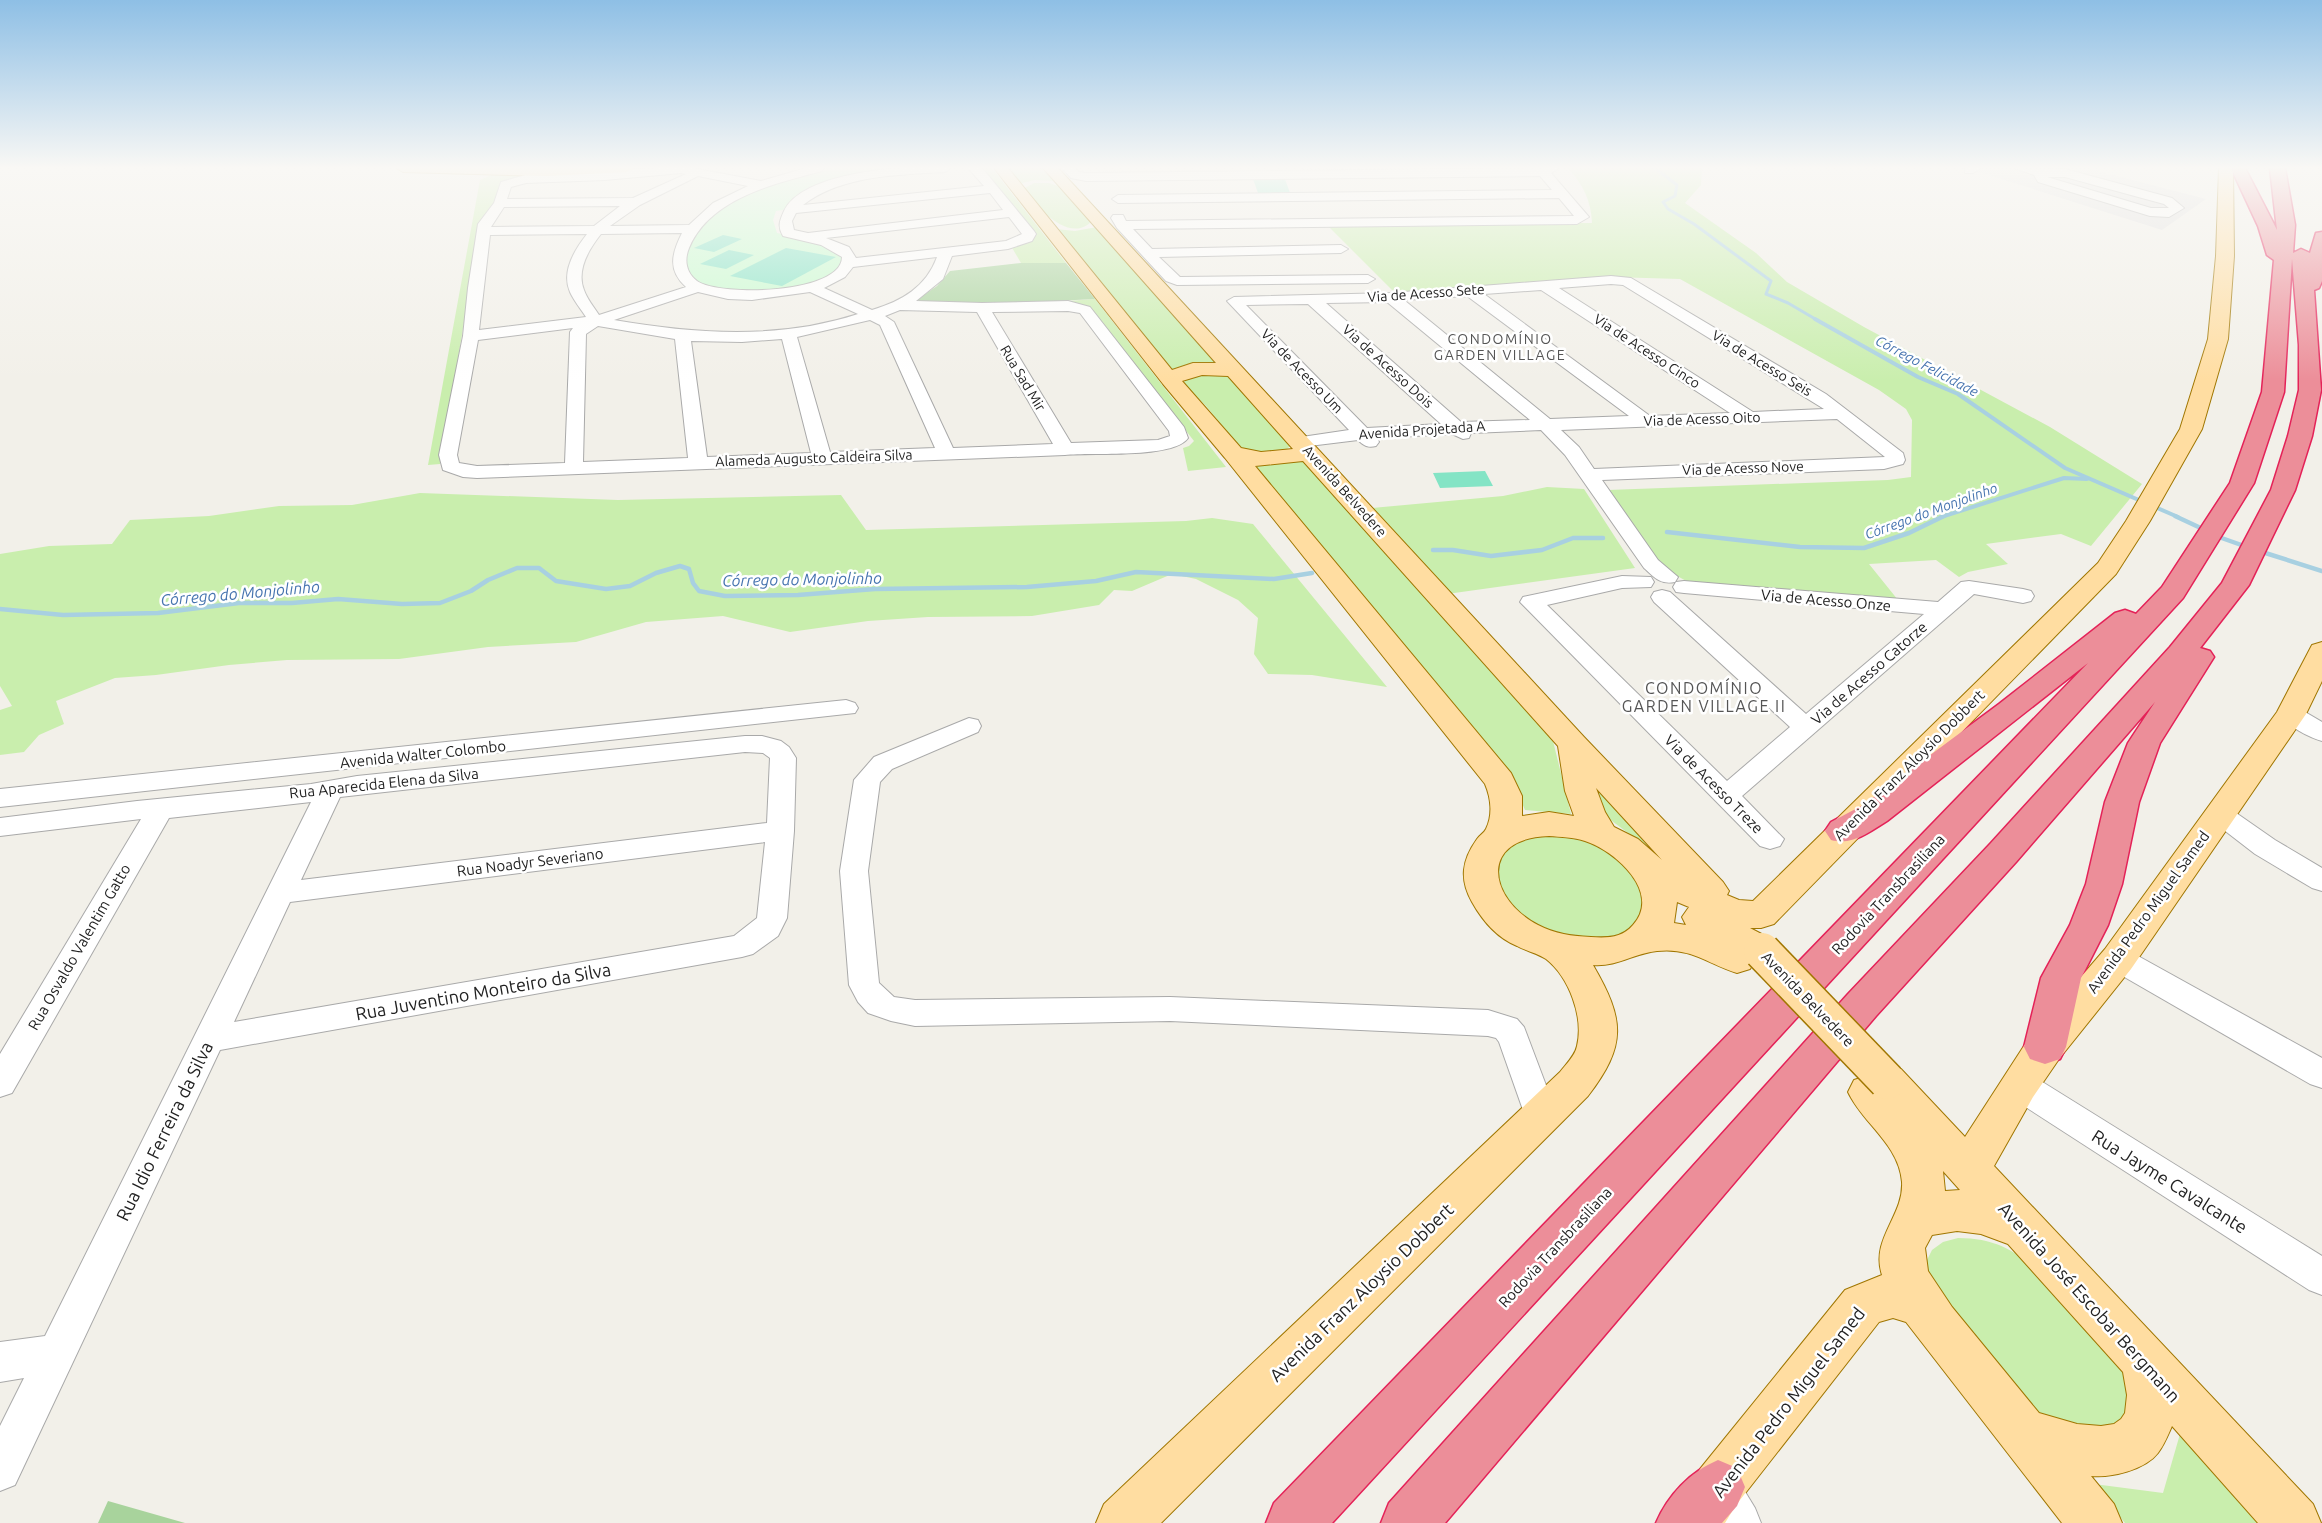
<svg xmlns="http://www.w3.org/2000/svg" width="2322" height="1523" viewBox="0 0 2322 1523" font-family="Ubuntu,sans-serif">
<style>
.residential{fill:#e0dfdf}
.grass{fill:#c9eead}
.forest{fill:#a8d39c}
.park{fill:#c6fcce}
.pitch{fill:#84e4c5}
.lines{fill:none;stroke-linecap:round;stroke-linejoin:round}
.stream-far2{stroke:#a8d0e1;stroke-width:3}
.stream-far1{stroke:#a8d0e1;stroke-width:4}
.stream{stroke:#a8d0e1;stroke-width:4.5}
.minor-casing{stroke:#a9a9a9;stroke-width:2}
.major-casing{stroke:#a07600;stroke-width:2}
.highway-casing{stroke:#e42258;stroke-width:3}
.minor{fill:#fff;fill-rule:evenodd}
.major{fill:#ffdda1;fill-rule:evenodd}
.highway{fill:#ec8e99;fill-rule:evenodd}
.major-bridge-casing{stroke:#a07600;stroke-width:39;stroke-linecap:butt}
.major-bridge{stroke:#ffdda1;stroke-width:36}
.labels{text-anchor:middle;dominant-baseline:central;stroke-width:5;stroke-linejoin:round;paint-order:stroke}
.far-street-label{font-size:14px;fill:#222;stroke:#fff}
.far-neighbourhood-label{font-size:14px;letter-spacing:1.5px;fill:#555;stroke:#fff}
.far-water-label{font-size:14px;font-style:italic;fill:#4674af;stroke:#fff}
.street-label{font-size:15px;fill:#222;stroke:#fff}
.water-label{font-size:16px;font-style:italic;fill:#4674af;stroke:#fff}
.neighbourhood-label{font-size:16px;letter-spacing:1.5px;fill:#555;stroke:#fff}
.near-street-label{font-size:18px;fill:#222;stroke:#fff}
</style>
<rect width="100%" height="100%" fill="#f2f0e9"/>
<polygon class="residential" points="1978,168 2086,168 2206,199 2162,230 1973,170"/>
<g class="grass">
<polygon points="652,168 673,168 508,181 480,229 440,464 428,465 480,180 493,174 554,175"/>
<polygon points="980,168 992,168 1066,263 1021,263 1011,246 1031,241 1034,236"/>
<polygon points="1005,168 1045,168 1057,181 1035,180 1018,184"/>
<path d="M1568 168H1702L1701 185 1685 203 1756 253 1787 282 1864 327 2050 427 2142 484 2091 546 2061 534 1986 544 2008 564 1968 572 1959 577 1936 560 1869 564 1898 600 1695 586 1672 573 1661 564 1608 490 1888 480 1911 477 1912 420 1906 409 1879 390 1680 279 1612 277 1395 293 1327 225 1592 223C1591 200 1583 185 1568 168Z"/>
<path d="M1034 183H1049L1058 186 1092 221C1069 245 1036 206 1023 189Z"/>
<polygon points="1097,227 1224,367 1174,373 1056,229 1075,231"/>
<polygon points="1095,299 1226,467 1188,471 1183,448 1189,446 1194,441 1094,313 1068,301"/>
<polygon points="1191,374 1225,374 1228,377 1290,446 1285,451 1249,453 1240,447 1206,406 1185,385 1184,379"/>
<polygon points="1306,461 1422,589 1553,741 1571,814 1525,810 1508,770 1253,464"/>
<polygon points="1547,487 1584,489 1635,568 1447,594 1372,508 1503,496"/>
<polygon points="420,493 618,500 841,495 866,530 1186,521 1212,518 1253,524 1387,687 1312,675 1268,674 1254,654 1258,618 1238,600 1196,579 1172,574 1132,591 1114,590 1099,605 1032,616 928,617 868,621 790,632 723,616 646,622 576,642 488,647 399,659 287,660 229,665 156,675 115,678 56,701 64,724 39,735 24,752 0,755 0,710 12,706 0,686 0,554 49,546 112,544 130,520 209,516 279,506 352,505"/>
<polygon points="1591,779 1676,873 1640,842 1608,818 1602,811"/>
<path d="M1535 835 1576 836 1616 854 1646 893 1639 922 1620 936 1593 942 1532 928 1495 888C1498 846 1498 852 1535 835Z"/>
<path d="M1958 1238C2010 1238 2032 1264 2064 1300 2082 1320 2099 1340 2117 1359L2126 1376 2130 1408 2115 1430 2045 1423 1930 1294 1926 1262 1932 1250 1943 1242Z"/>
<polygon points="2182,1427 2269,1523 2125,1523 2094,1484 2163,1493"/>
</g>
<g class="forest">
<polygon points="1021,263 1066,263 1095,299 932,307 919,301 919,298 937,286 950,271"/>
<polygon points="108,1501 185,1523 98,1523"/>
</g>
<path class="park" d="M826 168H883L884 170 796 199 783 210 776 211 773 220 777 233 815 241 844 258 840 270C830 275 821 281 811 284 785 292 684 305 686 260 687 246 692 235 702 224 731 194 787 179 826 168Z"/>
<g class="pitch">
<polygon points="1253,179 1285,179 1290,193 1258,193"/>
<polygon points="723,235 742,239 714,252 694,248"/>
<polygon points="786,248 836,257 782,286 730,276"/>
<polygon points="729,250 754,255 726,269 700,264"/>
<polygon points="1485,471 1493,486 1440,488 1433,473"/>
</g>
<g class="lines">
<polyline class="stream-far2" points="1655,168 1677,185 1675,196 1663,202 1668,209 1694,224 1771,281 1766,294 1788,303 1817,320"/>
<g class="stream-far1">
<polyline points="1815,319 1918,377 1958,394 2065,468 2178,517"/>
<polyline points="1941,517 2064,478 2087,479"/>
</g>
<g class="stream">
<polyline points="2175,516 2205,530"/>
<polyline points="1667,532 1800,547 1864,548 1909,533 1944,516"/>
<polyline points="2216,536 2247,547"/>
<polyline points="1433,550 1453,550 1491,556 1542,550 1573,538 1603,538"/>
<polyline points="2259,551 2322,571"/>
<polyline points="0,609 63,615 158,613 239,603 292,603 338,599 402,604 440,603 471,591 488,580 517,568 539,568 556,581 606,589 630,586 656,573 680,566 689,569 693,583 699,591 725,596 798,595 875,589 1027,587 1096,581 1136,572 1274,579 1312,573"/>
</g>
<g class="minor-casing">
<g id="minor">
<path d="M658 168H692L761 181 806 168H824L822 171C774 184 710 198 689 248 684 260 686 273 697 281 720 297 842 294 842 257L821 245 783 236C777 226 780 220 784 211 803 171 911 164 951 168L945 172C897 175 842 175 803 205L984 186 968 168H982L1034 231 1036 234 1032 241 1008 249 952 256 943 279 916 301 982 303 1068 301 1090 307 1184 427 1188 438C1174 459 1091 452 1065 455L477 478 463 477 443 470 439 455 463 336 468 288 478 224 494 203 501 182 525 175ZM681 173 686 174 633 198 507 199 511 187 526 183 605 180ZM698 176 748 186 713 203 689 225 610 226 640 205ZM990 193 1003 210 808 233 794 230 792 221 796 213ZM620 206 594 226 491 227 504 207ZM1009 217 1022 234 1006 241 856 258 849 247 826 238ZM682 233C672 253 667 270 686 287L599 315C594 307 587 299 584 290 576 270 589 249 601 234ZM587 234C575 249 561 272 570 292 574 301 581 309 586 317L479 330 490 235ZM937 257C926 287 902 301 872 310L824 288 845 277 853 267ZM698 292 728 299 752 300 810 292 858 314C778 340 696 334 614 320ZM900 310 977 312 1053 444 953 448 894 322 885 316ZM1068 311 1080 313 1169 431 1170 436 1158 440 1071 443 992 312ZM870 320 880 325 935 448 830 452 797 337ZM598 326 675 339 688 458 583 462 586 334ZM573 328 570 332 565 463 477 466 459 463 457 455 478 340ZM782 339 811 453 707 457 691 341 742 342Z"/>
<polygon points="1062,168 1074,168 1079,172 1086,173 1559,168 1551,173 1589,217 1577,224 1133,229 1152,249 1341,245 1348,249 1341,253 1159,257 1180,277 1368,275 1375,279 1368,283 1177,285 1166,281 1117,228 1111,218 1113,215 1123,215 1126,221 1574,216 1559,198 1118,203 1112,199 1118,195 1552,190 1540,176 1086,181 1071,178"/>
<polygon points="1965,168 1981,168 1973,173 1965,173"/>
<path d="M2015 168 2065 169 2172 198 2184 208 2169 217 2150 216 2038 182 2034 175ZM2047 177H2065L2164 204 2169 208H2151Z"/>
<path d="M1611 276 1631 278 1826 394 1903 453 1905 460 1903 464 1884 469 1602 480 1658 560 1678 577 1675 582C1660 585 1654 577 1644 568L1565 455 1541 430 1471 433 1469 438 1463 439 1452 434 1377 438 1379 442 1376 446C1368 448 1364 446 1358 440L1301 447 1295 446 1292 442 1295 438 1349 430 1227 301 1234 297 1391 293ZM1611 284 1623 285 1824 409 1753 412 1559 288ZM1541 290 1730 413 1650 416 1484 294ZM1467 296 1629 416 1550 419 1404 300ZM1387 302 1530 420 1461 422 1326 303ZM1308 304 1441 424 1367 428 1246 305ZM1837 419 1885 457 1594 469 1579 447 1561 430Z"/>
<polygon points="1622,576 1651,577 1654,582 1651,587 1622,588 1547,605 1727,781 1790,727 1654,602 1651,597 1654,592 1662,590 1670,592 1806,714 1924,614 1684,593 1676,592 1673,587 1676,582 1684,581 1938,602 1961,582 1969,581 2023,589 2031,591 2034,596 2031,601 2023,603 1974,594 1742,796 1784,839 1780,846 1770,849 1760,846 1520,602 1523,597"/>
<polygon points="846,700 855,703 858,708 855,713 0,807 0,789"/>
<path d="M2291 706 2300 709 2322 722V741C2308 737 2287 726 2279 714L2282 709Z"/>
<polygon points="969,718 978,720 981,726 978,732 892,769 880,782 868,871 879,983 894,997 915,1000 1170,997 1488,1010 1517,1019 1524,1027 1558,1117 1553,1127 1541,1132 1529,1127 1499,1042 1496,1038 1488,1036 1170,1021 915,1026 891,1021 868,1013 858,1002 849,985 840,871 854,780 874,757"/>
<path d="M745 736H762L781 741 789 747 796 758 794 831 787 918 778 936 753 954 742 957 220 1050 15 1485 0 1491V1426L24 1378 0 1382V1342L45 1336 311 802 169 818 12 1093 0 1097V1054L141 819 0 836V818L137 801 311 784 357 776ZM745 752 763 753 770 758 767 823 301 880 340 797ZM765 842 757 918 734 936 234 1022 290 902Z"/>
<polygon points="2220,805 2229,808 2275,840 2322,868 2322,891 2312,888 2255,854 2211,820 2207,814 2211,808"/>
<polygon points="2118,947 2129,951 2322,1058 2322,1088 2310,1084 2107,967 2103,959 2107,951"/>
<polygon points="2019,1071 2031,1075 2322,1256 2322,1295 2309,1290 2007,1095 2003,1085 2007,1075"/>
<polygon points="1718,1466 1733,1472 1755,1508 1761,1523 1716,1523 1697,1487 1703,1472"/>
</g>
</g>
<g class="major-casing">
<g id="major">
<polygon points="396,168 634,168 627,172 547,176 403,172"/>
<path d="M994 168H1008L1172 370 1193 363H1216L1043 168H1058L1584 737 1723 882 1729 891 1727 895 1739 900 1753 901 2098 563 2126 521 2180 429 2208 339 2216 256 2219 168H2233L2234 256 2228 339 2202 429 2150 521 2116 574 1774 924 1761 928H1750L1775 941 1780 951 1775 961 1762 965 1754 962 1750 969 1737 973C1708 964 1691 947 1657 951 1635 953 1617 967 1593 965 1625 1020 1627 1045 1588 1096L1161 1523H1096L1104 1504 1560 1072C1566 1064 1575 1056 1577 1046 1584 1017 1569 977 1546 959 1537 953 1526 951 1517 946 1497 938 1482 920 1472 902 1459 879 1462 860 1477 839 1480 835 1484 833 1486 829 1493 815 1491 798 1485 784L1225 458 1163 384ZM1202 375 1228 376 1293 449 1261 452 1241 448 1182 381ZM1303 461 1558 746 1565 791 1574 816 1549 812 1522 816V796L1511 773 1255 466ZM1596 788 1662 860 1638 839 1614 827 1605 812ZM1549 836C1560 837 1574 837 1585 841 1616 851 1662 893 1633 925 1622 938 1607 938 1591 937 1572 936 1555 934 1538 925 1487 898 1479 838 1549 836ZM1677 902 1689 907 1682 917 1686 925 1674 923Z"/>
<path d="M2322 642V681L2306 714 2131 969 2059 1059 2033 1097 1994 1166 2313 1504 2321 1523H2258L2172 1426C2168 1435 2164 1445 2158 1453 2145 1470 2111 1478 2091 1476L2114 1504 2122 1523H2062L1906 1322 1893 1318 1879 1322 1736 1505 1725 1523H1668L1676 1504 1700 1469 1845 1290 1882 1275C1870 1239 1904 1216 1902 1182 1899 1144 1863 1124 1848 1092L1854 1080 1870 1075 1873 1069 1887 1064 1901 1069 1965 1137 2031 1035 2105 949 2277 712 2312 645ZM1943 1171 1960 1190 1945 1191ZM1957 1231 1981 1234 2008 1244 2123 1372 2127 1395 2125 1413 2121 1419 2114 1424 2101 1426 2077 1424 2039 1413 1952 1307 1928 1271 1925 1248 1932 1235Z"/>
</g>
</g>
<g class="highway-casing">
<g id="highway">
<path d="M2231 168H2245L2277 230 2270 168H2285L2295 225 2293 253 2301 249 2310 253 2316 233 2322 232V281L2319 288 2314 290 2321 390 2312 436 2295 490 2249 585 2200 648 2210 651 2214 657 2160 743 2139 802 2122 884 2108 925 2081 978 2066 1047 2060 1059 2045 1064 2030 1059 2024 1047 2041 978 2070 925 2086 884 2105 802 2128 743 2155 702 2016 862 1876 1016 1445 1523H1381L1389 1503 1848 994 1990 844 2170 647 2222 583 2271 490 2288 436 2299 390V345L2292 259 2284 392 2254 483 2183 598 1332 1523H1266L1274 1503 2088 663 1887 821C1869 832 1852 846 1831 840L1825 831 1831 822 1863 805 1999 704 2115 613 2125 610 2136 614 2162 587 2230 483 2262 392 2274 260 2267 255 2258 226Z"/>
<path d="M1718 1460 1737 1468 1745 1487 1737 1506 1722 1523H1656C1668 1495 1690 1472 1718 1460Z"/>
</g>
</g>
<use href="#minor" class="minor"/>
<use href="#major" class="major"/>
<use href="#highway" class="highway"/>
<g class="major-bridge-casing">
<polyline id="major-bridge" points="1762,951 1887,1081"/>
</g>
<use href="#major-bridge" class="major-bridge"/>
</g>
<linearGradient id="sky" x2="0" y2="1"><stop stop-color="#8ebfe5"/><stop offset="0.44" stop-color="#f9f8f5"/><stop offset="1" stop-color="#f9f8f5" stop-opacity="0"/></linearGradient>
<rect width="2322" height="381" fill="url(#sky)"/>
<g class="labels">
<g class="far-street-label">
<text transform="translate(1426 293) rotate(-4)">Via de Acesso Sete</text>
<text transform="translate(1647 351) rotate(33)">Via de Acesso Cinco</text>
<text transform="translate(1762 363) rotate(31)">Via de Acesso Seis</text>
<text transform="translate(1388 366) rotate(42)">Via de Acesso Dois</text>
<text transform="translate(1302 371) rotate(46)">Via de Acesso Um</text>
<text transform="translate(1023 378) rotate(59)">Rua Sad Mir</text>
<text transform="translate(1702 419) rotate(-2)">Via de Acesso Oito</text>
<text transform="translate(1422 430) rotate(-4)">Avenida Projetada A</text>
<text transform="translate(814 458) rotate(-2)">Alameda Augusto Caldeira Silva</text>
<text transform="translate(1743 468) rotate(-2)">Via de Acesso Nove</text>
<text transform="translate(1345 491) rotate(48)">Avenida Belvedere</text>
</g>
<g class="far-neighbourhood-label">
<text x="1500" y="339">CONDOMÍNIO<tspan x="1500" dy="16">GARDEN VILLAGE</tspan></text>
</g>
<g class="far-water-label">
<text transform="translate(1927 366) rotate(28)">Córrego Felicidade</text>
<text transform="translate(1931 511) rotate(-20)">Córrego do Monjolinho</text>
</g>
<g class="street-label">
<text transform="translate(1826 600) rotate(5)">Via de Acesso Onze</text>
<text transform="translate(1869 673) rotate(-41)">Via de Acesso Catorze</text>
<text transform="translate(423 754) rotate(-6)">Avenida Walter Colombo</text>
<text transform="translate(1909 765) rotate(-45)">Avenida Franz Aloysio Dobbert</text>
<text transform="translate(384 783) rotate(-6)">Rua Aparecida Elena da Silva</text>
<text transform="translate(1714 784) rotate(45)">Via de Acesso Treze</text>
<text transform="translate(530 862) rotate(-7)">Rua Noadyr Severiano</text>
<text transform="translate(1888 894) rotate(-47)">Rodovia Transbrasiliana</text>
<text transform="translate(2148 912) rotate(-54)">Avenida Pedro Miguel Samed</text>
<text transform="translate(79 947) rotate(-60)">Rua Osvaldo Valentim Gatto</text>
<text transform="translate(1808 999) rotate(46)">Avenida Belvedere</text>
<text transform="translate(1555 1247) rotate(-47)">Rodovia Transbrasiliana</text>
</g>
<g class="water-label">
<text transform="translate(802 579) rotate(-1)">Córrego do Monjolinho</text>
<text transform="translate(240 593) rotate(-5)">Córrego do Monjolinho</text>
</g>
<g class="neighbourhood-label">
<text x="1704" y="688">CONDOMÍNIO<tspan x="1704" dy="18">GARDEN VILLAGE II</tspan></text>
</g>
<g class="near-street-label">
<text transform="translate(483 991) rotate(-10)">Rua Juventino Monteiro da Silva</text>
<text transform="translate(164 1131) rotate(-64)">Rua Idio Ferreira da Silva</text>
<text transform="translate(2170 1181) rotate(32)">Rua Jayme Cavalcante</text>
<text transform="translate(1361 1292) rotate(-44)">Avenida Franz Aloysio Dobbert</text>
<text transform="translate(2090 1302) rotate(48)">Avenida José Escobar Bergmann</text>
<text transform="translate(1788 1402) rotate(-52)">Avenida Pedro Miguel Samed</text>
</g>
</g>
</svg>
